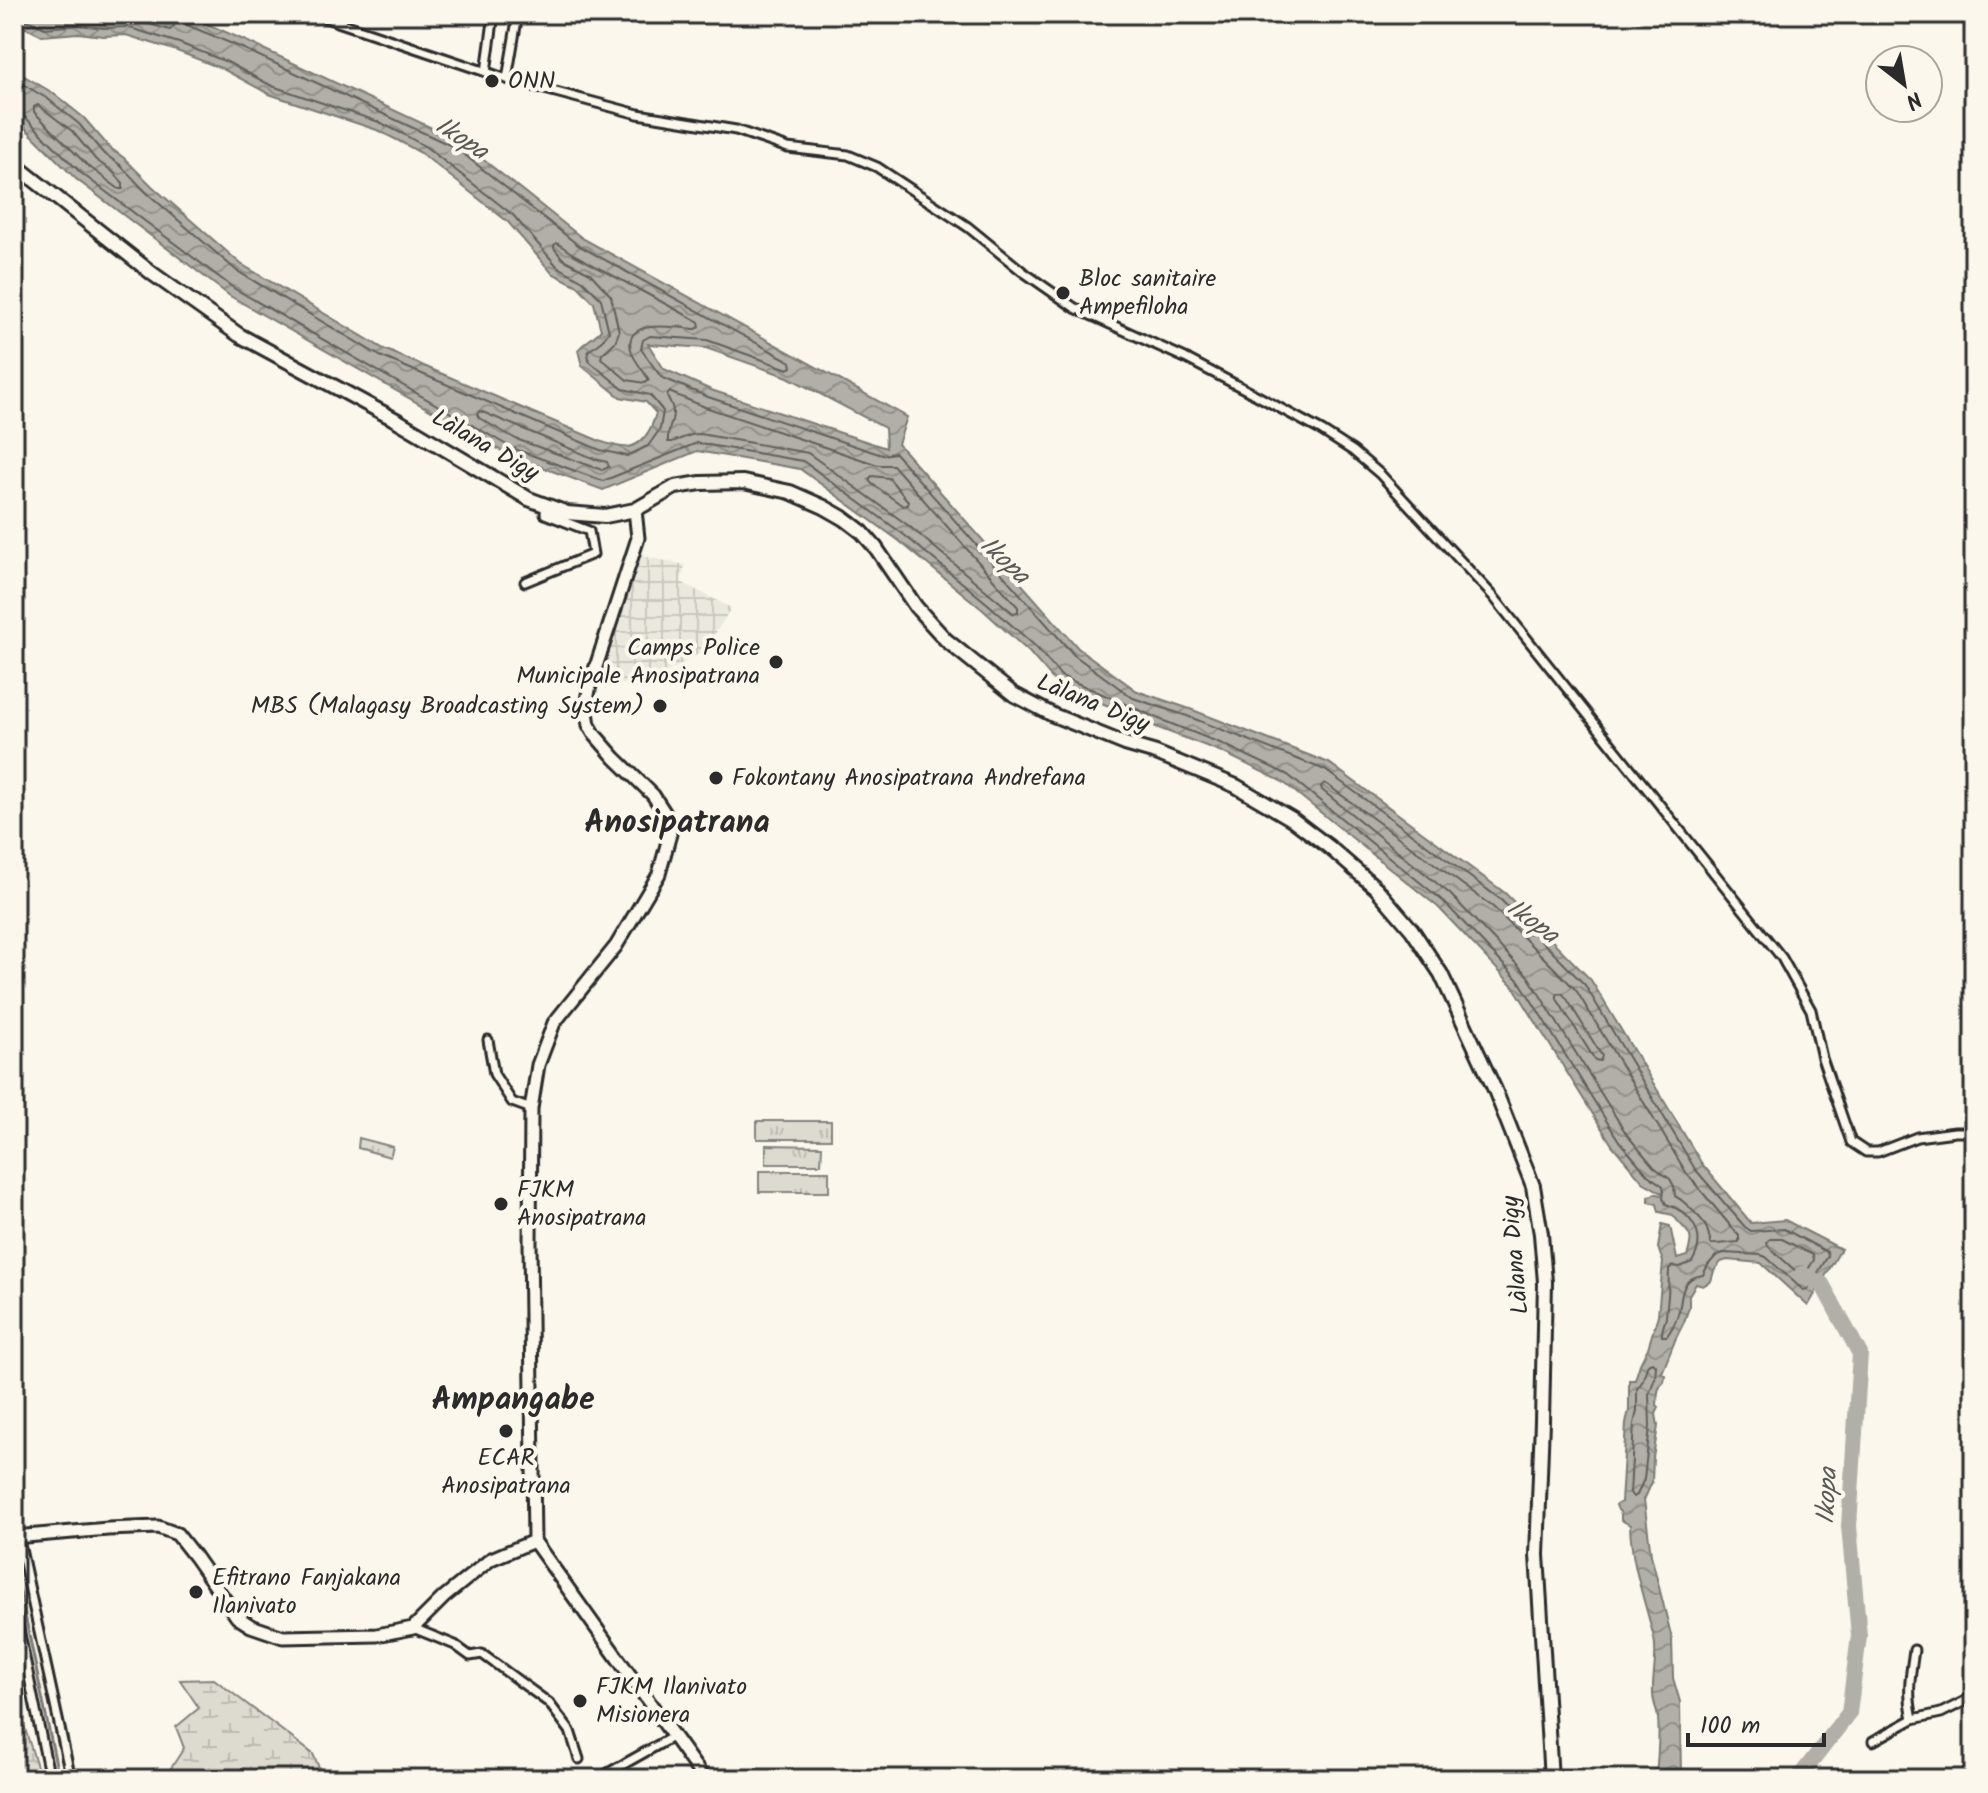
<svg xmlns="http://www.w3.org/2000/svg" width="1988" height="1793" viewBox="0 0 1988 1793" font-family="Kalam,sans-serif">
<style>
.industrial{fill:url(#industrial-grid)}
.grass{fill:url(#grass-tufts);stroke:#84827e;stroke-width:2}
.wetland{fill:url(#wetland-marsh);stroke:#84827e;stroke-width:2}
.water{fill:url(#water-waves);stroke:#7b7a75;stroke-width:2;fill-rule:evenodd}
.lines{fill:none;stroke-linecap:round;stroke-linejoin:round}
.shore{stroke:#61605d;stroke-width:2}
.stream{stroke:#7b7a75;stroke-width:3}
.river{stroke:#b1afa7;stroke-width:16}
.street-casing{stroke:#2b2b2b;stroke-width:13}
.secondary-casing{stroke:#2b2b2b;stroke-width:17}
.primary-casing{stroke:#2b2b2b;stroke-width:18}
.street{stroke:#fbf7ec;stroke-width:7}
.secondary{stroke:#fbf7ec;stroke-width:11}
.primary{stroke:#fbf7ec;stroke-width:12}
.poi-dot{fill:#2b2b2b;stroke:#fbf7ec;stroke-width:3}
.labels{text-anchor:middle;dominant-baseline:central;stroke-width:8;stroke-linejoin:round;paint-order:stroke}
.poi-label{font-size:24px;fill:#2b2b2b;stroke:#fbf7ec;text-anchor:start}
.street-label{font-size:24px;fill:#2b2b2b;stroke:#fbf7ec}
.water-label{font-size:26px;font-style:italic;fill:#5a5956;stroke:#fbf7ec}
.district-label{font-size:32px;font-weight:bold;fill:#2b2b2b;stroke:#fbf7ec}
</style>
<defs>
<pattern id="industrial-grid" width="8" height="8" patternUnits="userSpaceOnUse" patternTransform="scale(2)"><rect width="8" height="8" fill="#ebe8de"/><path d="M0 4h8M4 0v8" fill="none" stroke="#cac7bf"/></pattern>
<pattern id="grass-tufts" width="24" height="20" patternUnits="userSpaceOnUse" patternTransform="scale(2)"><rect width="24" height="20" fill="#dddad0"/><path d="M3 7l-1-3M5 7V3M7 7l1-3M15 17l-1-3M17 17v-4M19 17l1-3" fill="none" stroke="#bebbb3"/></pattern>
<pattern id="wetland-marsh" width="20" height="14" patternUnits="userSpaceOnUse" patternTransform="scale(2)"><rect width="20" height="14" fill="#dddad0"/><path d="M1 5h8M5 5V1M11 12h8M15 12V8" fill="none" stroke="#bebbb3"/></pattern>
<pattern id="water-waves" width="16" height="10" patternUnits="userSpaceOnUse" patternTransform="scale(2)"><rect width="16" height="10" fill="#b1afa7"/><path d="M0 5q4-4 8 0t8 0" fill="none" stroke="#908f88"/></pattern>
</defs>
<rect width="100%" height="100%" fill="#fbf7ec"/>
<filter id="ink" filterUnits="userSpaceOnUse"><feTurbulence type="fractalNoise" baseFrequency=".0125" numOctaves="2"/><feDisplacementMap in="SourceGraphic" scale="16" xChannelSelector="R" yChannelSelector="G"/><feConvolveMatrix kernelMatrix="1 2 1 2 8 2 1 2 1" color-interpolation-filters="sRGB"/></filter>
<g filter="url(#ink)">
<polygon class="industrial" points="638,555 685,565 681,582 731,608 705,650 673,669 632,686 599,679 618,611"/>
<g class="grass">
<rect x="757" y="1121" width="74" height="18"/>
<polygon points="359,1138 393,1147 390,1157 358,1148"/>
<polygon points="766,1145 822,1146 821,1164 766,1164"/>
<rect x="759" y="1171" width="70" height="21"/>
</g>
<g class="wetland">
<polygon points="214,1679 313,1754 324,1779 164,1779 184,1748 176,1727 199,1708 180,1680"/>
<polygon points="14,1694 41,1779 14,1779"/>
</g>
<path class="water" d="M14 14H180L205 23 246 41 460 141 582 238 907 417 898 444 1078 648 1137 691 1190 709 1329 763 1505 893 1591 980 1702 1164 1751 1223 1785 1220 1841 1249 1808 1306 1761 1263 1727 1260 1721 1262 1714 1271 1711 1281 1703 1286 1696 1284 1689 1295V1307L1684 1322 1676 1338 1662 1373 1665 1375 1664 1382C1656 1388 1658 1397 1657 1405L1659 1407 1656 1414 1658 1426 1653 1458 1652 1482 1644 1500 1651 1555 1672 1639 1673 1678 1680 1702 1681 1779H1656C1657 1759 1660 1738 1658 1718 1657 1710 1653 1702 1653 1694 1652 1675 1658 1656 1654 1638 1645 1601 1631 1564 1630 1525L1621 1520V1513L1618 1510 1616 1505 1621 1502 1626 1423 1629 1410V1380H1635L1640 1364 1648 1348 1658 1315 1663 1262 1658 1248 1662 1224 1670 1226 1677 1259 1687 1256C1696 1229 1686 1234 1673 1215L1659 1212 1657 1204 1649 1202V1197L1655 1193 1661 1195 1662 1193 1643 1182 1612 1145 1514 987 1438 907 1283 782 1222 752 1161 729 1056 683 1029 652 983 610 898 540 800 469 697 451 603 490 509 455 230 296 76 179 14 117V70L53 93 84 118 109 147 124 158 153 187 241 264 384 349 602 442C609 444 621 448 628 447 645 444 652 428 656 413L646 402 620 397 582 366 578 350C584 342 594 338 601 330L594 303 578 286 552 273 508 222 421 153 399 141 377 130 269 94 223 69 177 51 126 35 103 36 78 33 42 36 29 29 14 25ZM648 344 706 348 788 377 885 428 886 448 711 390 664 369Z"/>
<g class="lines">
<g class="shore">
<polyline points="39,14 47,18 78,15 128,18 170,30 174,26 172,14"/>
<polyline points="14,18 32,22 45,28 78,25 104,28 127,27 179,43 227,62 272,86 379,122 403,134 426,147 513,215 557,266 583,281 601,299 609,332 599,344 588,351 589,361 623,389 650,395 663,411 660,429 648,446 627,456 600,450 380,356 237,271 147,193 119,164 103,153 79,124 48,99 14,79"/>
<polygon points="38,105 72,131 96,160 112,171 123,183 123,189 119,189 87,165 34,112 34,107"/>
<path d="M14 112 23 115 81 173 235 289 512 448 603 481 697 443 803 461 903 534 988 604 1035 646 1061 676 1164 721 1225 745 1288 775 1443 901 1520 982 1619 1141 1648 1175 1663 1186 1664 1191 1663 1198 1666 1204C1692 1213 1708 1236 1692 1262L1680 1267 1672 1266 1669 1269C1669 1285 1668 1301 1666 1317 1665 1324 1661 1329 1662 1336H1667C1671 1330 1675 1324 1677 1317 1684 1299 1677 1278 1703 1275L1708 1265 1716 1256 1723 1253 1761 1255 1766 1257 1803 1290 1808 1289 1828 1256 1827 1252 1784 1229 1751 1231 1745 1227 1695 1169 1585 985 1500 899 1325 770 1187 716 1133 698 1074 655 895 453 882 455 708 397 661 377 641 349 643 340 650 336 707 340 788 369 792 367 791 362 578 245 456 148 242 48 187 25 183 20 182 14"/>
<path d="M557 243 573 254 699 322 700 327 696 329C679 328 619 316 632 353 636 363 644 371 649 380L645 383 627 380 601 358 602 354 615 342 619 332 611 296 590 273 563 259 554 248V245Z"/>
<path d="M669 392 705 407 878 465H893L1018 607V612L1013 613 909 526 808 453 700 434 691 435 672 442H668C666 425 681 416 667 397Z"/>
<polygon points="480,411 595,459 607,462 609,467 602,470 516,439 479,418 477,414"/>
<polygon points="872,476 889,478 908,501 908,505 903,506 871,483 869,479"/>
<path d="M1325 783 1493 907 1576 990 1687 1174 1739 1236V1242C1735 1242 1712 1245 1711 1244 1707 1225 1705 1222 1691 1209 1685 1203 1683 1200 1675 1196L1674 1186 1670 1179 1654 1167 1627 1135 1528 976 1450 894 1322 790 1321 786Z"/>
<polygon points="1559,993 1563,994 1567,999 1602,1056 1600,1061 1595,1060 1557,999 1557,995"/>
<polygon points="1770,1239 1782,1239 1813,1255 1814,1260 1805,1274 1800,1275 1768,1246 1767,1242"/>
<polygon points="1652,1362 1656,1365 1655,1378 1649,1394 1650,1426 1644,1479 1637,1495 1633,1497 1630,1493 1634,1424 1637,1411 1637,1389 1642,1382 1648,1364"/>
</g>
<polyline class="stream" points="14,1562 59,1779"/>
<polyline class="river" points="1798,1779 1849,1713 1859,1636 1849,1526 1860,1354 1822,1284 1802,1274"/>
<g class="street-casing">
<g id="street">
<polyline points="314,14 507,79 638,114 736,130 788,148 848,155 877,167 968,227 1022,271 1075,308 1185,358 1256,395 1322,431 1353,451 1380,474 1493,596 1782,958 1811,1010 1822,1058 1851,1142 1866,1152 1878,1152 1917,1137 1955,1132 1974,1132"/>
<polyline points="486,72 494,14"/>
<polyline points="507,79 518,14"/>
<polyline points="525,582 593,554 589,531 545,514 546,505"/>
<polyline points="488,1040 494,1074 512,1102 531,1109"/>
<polyline points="14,1517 71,1779"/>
<polyline points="14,1605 50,1779"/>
<polyline points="413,1628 455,1645 470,1656 482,1654 549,1703 570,1731 579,1759"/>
<path d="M1913 1719C1907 1691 1910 1678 1914 1650"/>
<polyline points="1873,1741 1913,1719 1941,1713 1965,1701 1974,1692"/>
<polyline points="610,1779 608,1773 674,1736"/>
</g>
</g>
<g class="secondary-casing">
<g id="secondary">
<polyline points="635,510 638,538 590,685 586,705 589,725 595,735 615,758 653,795 666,815 670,834 659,874 616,946 554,1023 538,1065 531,1109 530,1243 534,1541 704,1779"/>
<polyline points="14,1537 108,1529 158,1527 177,1534 195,1557 237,1617 251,1626 283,1637 377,1635 413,1628 444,1597 491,1559 534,1541"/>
</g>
</g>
<g class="primary-casing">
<polyline id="primary" points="14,164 153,274 239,335 398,421 529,499 567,513 605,516 635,510 675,487 701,483 743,482 790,492 824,507 845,519 862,532 876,548 916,607 946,640 1013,694 1053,715 1125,744 1156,753 1236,786 1292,819 1329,847 1376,888 1412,930 1441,974 1495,1090 1533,1186 1541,1234 1545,1282 1542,1421 1537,1555 1551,1779"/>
</g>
<use href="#street" class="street"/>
<use href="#secondary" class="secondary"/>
<use href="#primary" class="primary"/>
</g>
</g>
<g class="poi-dot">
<circle cx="492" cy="81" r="8"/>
<circle cx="1063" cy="293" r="8"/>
<circle cx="776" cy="662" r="8"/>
<circle cx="660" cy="706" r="8"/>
<circle cx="716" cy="778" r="8"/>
<circle cx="501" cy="1204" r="8"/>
<circle cx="506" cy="1431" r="8"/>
<circle cx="196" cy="1592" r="8"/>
<circle cx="580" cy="1701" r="8"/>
</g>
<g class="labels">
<g class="poi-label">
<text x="508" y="81">ONN</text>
<text x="1079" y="279">Bloc sanitaire<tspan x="1079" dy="28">Ampefiloha</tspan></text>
<text x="760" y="648" text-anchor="end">Camps Police<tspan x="760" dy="28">Municipale Anosipatrana</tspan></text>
<text x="644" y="706" text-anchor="end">MBS (Malagasy Broadcasting System)</text>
<text x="732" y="778">Fokontany Anosipatrana Andrefana</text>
<text x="517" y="1190">FJKM<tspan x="517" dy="28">Anosipatrana</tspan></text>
<text x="506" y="1458" text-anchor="middle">ECAR<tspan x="506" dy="28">Anosipatrana</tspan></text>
<text x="212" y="1578">Efitrano Fanjakana<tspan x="212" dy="28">Ilanivato</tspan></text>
<text x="596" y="1687">FJKM Ilanivato<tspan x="596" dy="28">Misionera</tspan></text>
</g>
<g class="street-label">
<text transform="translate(485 446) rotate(30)">Làlana Digy</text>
<text transform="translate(1093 704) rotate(22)">Làlana Digy</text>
<text transform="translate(1516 1255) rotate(-95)">Làlana Digy</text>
</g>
<g class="water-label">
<text transform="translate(461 139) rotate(33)">Ikopa</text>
<text transform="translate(1004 561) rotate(43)">Ikopa</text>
<text transform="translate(1532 922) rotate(36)">Ikopa</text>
<text transform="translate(1828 1496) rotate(-87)">Ikopa</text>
</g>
<g class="district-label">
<text x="677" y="823">Anosipatrana</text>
<text x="513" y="1400">Ampangabe</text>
</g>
</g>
<rect width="1988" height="1793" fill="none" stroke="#fbf7ec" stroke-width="48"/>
<rect x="24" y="24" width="1940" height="1745" fill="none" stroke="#2b2b2b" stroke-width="3" filter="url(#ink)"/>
<g transform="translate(1904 84) rotate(149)"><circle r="38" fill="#fbf7ec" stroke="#a8a59f" stroke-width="2"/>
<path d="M0-6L14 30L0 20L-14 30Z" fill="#2b2b2b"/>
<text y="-12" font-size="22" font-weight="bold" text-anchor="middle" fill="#2b2b2b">N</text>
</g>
<path d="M1688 1733v12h136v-12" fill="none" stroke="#2b2b2b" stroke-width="4"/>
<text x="1700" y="1733" font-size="24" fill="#2b2b2b" stroke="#fbf7ec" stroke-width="6" paint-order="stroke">100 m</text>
</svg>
